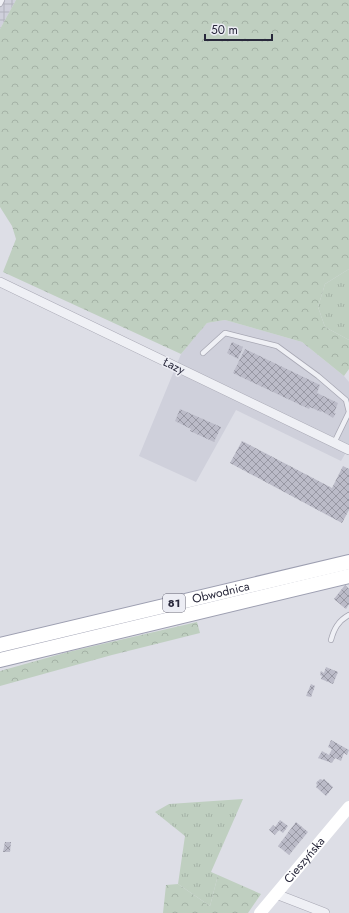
<svg xmlns="http://www.w3.org/2000/svg" width="349" height="913" viewBox="0 0 349 913" font-family="Jost,sans-serif">
<style>
.built{fill:#cfd0db}
.industrial{fill:url(#industrial-grid)}
.grass{fill:url(#grass-tufts)}
.forest{fill:url(#forest-crowns)}
.building{fill:url(#building-cross-hatch)}
.lines{fill:none;stroke-linecap:round;stroke-linejoin:round}
.lane-casing{stroke:#a7a7b3;stroke-width:6}
.street-casing{stroke:#a7a7b3;stroke-width:10}
.primary-casing{stroke:#9d9fb1;stroke-width:16}
.lane{stroke:#eff0f5;stroke-width:4.5}
.street{stroke:#eff0f5;stroke-width:9}
.secondary{stroke:#fff;stroke-width:12}
.primary{stroke:#fff;stroke-width:14}
.labels{text-anchor:middle;dominant-baseline:central;stroke-width:3;stroke-linejoin:round;paint-order:stroke}
.shield{fill:#ecedf4;stroke:#636372;stroke-width:1}
.shield-label{font-size:11px;font-weight:bold;fill:#28283b}
.street-label{font-size:12px;fill:#28283b;stroke:#ecedf4}
</style>
<defs>
<pattern id="industrial-grid" width="8" height="8" patternUnits="userSpaceOnUse"><rect width="8" height="8" fill="#cfd0db"/><path d="M0 4h8M4 0v8" fill="none" stroke="#b2b3bd"/></pattern>
<pattern id="grass-tufts" width="24" height="20" patternUnits="userSpaceOnUse"><rect width="24" height="20" fill="#bfcfc0"/><path d="M3 7l-1-3M5 7V3M7 7l1-3M15 17l-1-3M17 17v-4M19 17l1-3" fill="none" stroke="#a4b2a6"/></pattern>
<pattern id="forest-crowns" width="20" height="18" patternUnits="userSpaceOnUse"><rect width="20" height="18" fill="#bfcfc0"/><path d="M2 6a3 3 0 1 1 6 0M12 15a3 3 0 1 1 6 0" fill="none" stroke="#a4b2a6"/></pattern>
<pattern id="building-cross-hatch" width="8" height="8" patternUnits="userSpaceOnUse"><rect width="8" height="8" fill="#bbbbc8"/><path d="M0 0l8 8M0 8l8-8" fill="none" stroke="#9898a4"/></pattern>
</defs>
<rect width="100%" height="100%" fill="#dddee6"/>
<polygon class="built" points="225,320 302,342 344,376 349,382 349,447 341,461 236,410 196,482 139,456 181,354 207,323"/>
<polygon class="industrial" points="0,0 16,0 0,29"/>
<g class="grass">
<polygon points="349,269 349,340 325,327 318,307 325,284"/>
<polygon points="243,799 211,872 218,875 210,906 178,884 185,836 155,812 169,804"/>
</g>
<g class="forest">
<polygon points="16,0 349,0 349,269 325,284 318,307 325,327 349,340 349,369 344,376 302,342 225,320 207,323 181,354 3,272 16,239 12,226 0,207 0,29"/>
<polygon points="197,622 200,633 112,655 0,686 0,671 68,652"/>
<polygon points="218,875 261,894 248,913 163,913 166,885 178,884 210,906"/>
</g>
<g class="building">
<polygon points="232,342 243,347 238,359 227,353"/>
<polygon points="245,349 320,385 317,393 338,403 334,413 336,413 333,418 322,411 321,412 310,407 309,409 233,373"/>
<polygon points="180,409 221,427 214,442 190,431 191,429 175,421"/>
<polygon points="242,441 332,488 343,466 349,469 349,510 342,523 230,463"/>
<polygon points="345,585 349,589 349,604 346,609 334,599"/>
<polygon points="326,667 338,672 333,684 321,679 322,676 320,675 321,671 324,673"/>
<polygon points="311,684 315,686 311,697 306,696"/>
<polygon points="331,740 349,750 347,755 344,753 341,761 335,758 332,763 318,758 322,751 329,755 332,749 328,747"/>
<polygon points="320,779 323,780 324,779 333,787 326,796 316,787 317,785 316,783"/>
<polygon points="280,820 288,826 283,833 279,830 275,835 269,830 273,825 275,827"/>
<polygon points="296,822 308,832 289,855 278,846"/>
<polygon points="5,842 11,842 10,852 3,852"/>
</g>
<g class="lines">
<g class="lane-casing">
<g id="lane">
<polyline points="0,4 2,0"/>
<polyline points="203,353 225,333 277,346 318,376 346,400 349,412 334,443"/>
<path d="M331 640C334 629 338 621 349 615"/>
</g>
</g>
<g class="street-casing">
<g id="street">
<polyline points="0,282 349,450"/>
<polyline points="276,894 325,913"/>
</g>
</g>
<g class="primary-casing">
<g id="primary">
<path id="s2" d="M0 645 349 562"/>
<polyline points="0,660 349,576"/>
</g>
</g>
<use href="#lane" class="lane"/>
<use href="#street" class="street"/>
<path class="secondary" id="s1" d="M260 913 349 807"/>
<use href="#primary" class="primary"/>
</g>
<g class="labels">
<rect class="shield" x="163" y="594" width="22" height="18" rx="3"/>
<g class="shield-label">
<text x="174" y="603">81</text>
</g>
<g class="street-label">
<text transform="translate(174 366) rotate(26)">Łazy</text>
<text stroke="none"><textPath href="#s2" startOffset="227">Obwodnica</textPath></text>
<text stroke="none"><textPath href="#s1" startOffset="69">Cieszyńska</textPath></text>
</g>
</g>
<path d="M205 34v6h67v-6" fill="none" stroke="#28283b" stroke-width="2"/>
<text x="211" y="34" font-size="12" fill="#28283b" stroke="#ecedf4" stroke-width="3" paint-order="stroke">50 m</text>
</svg>
